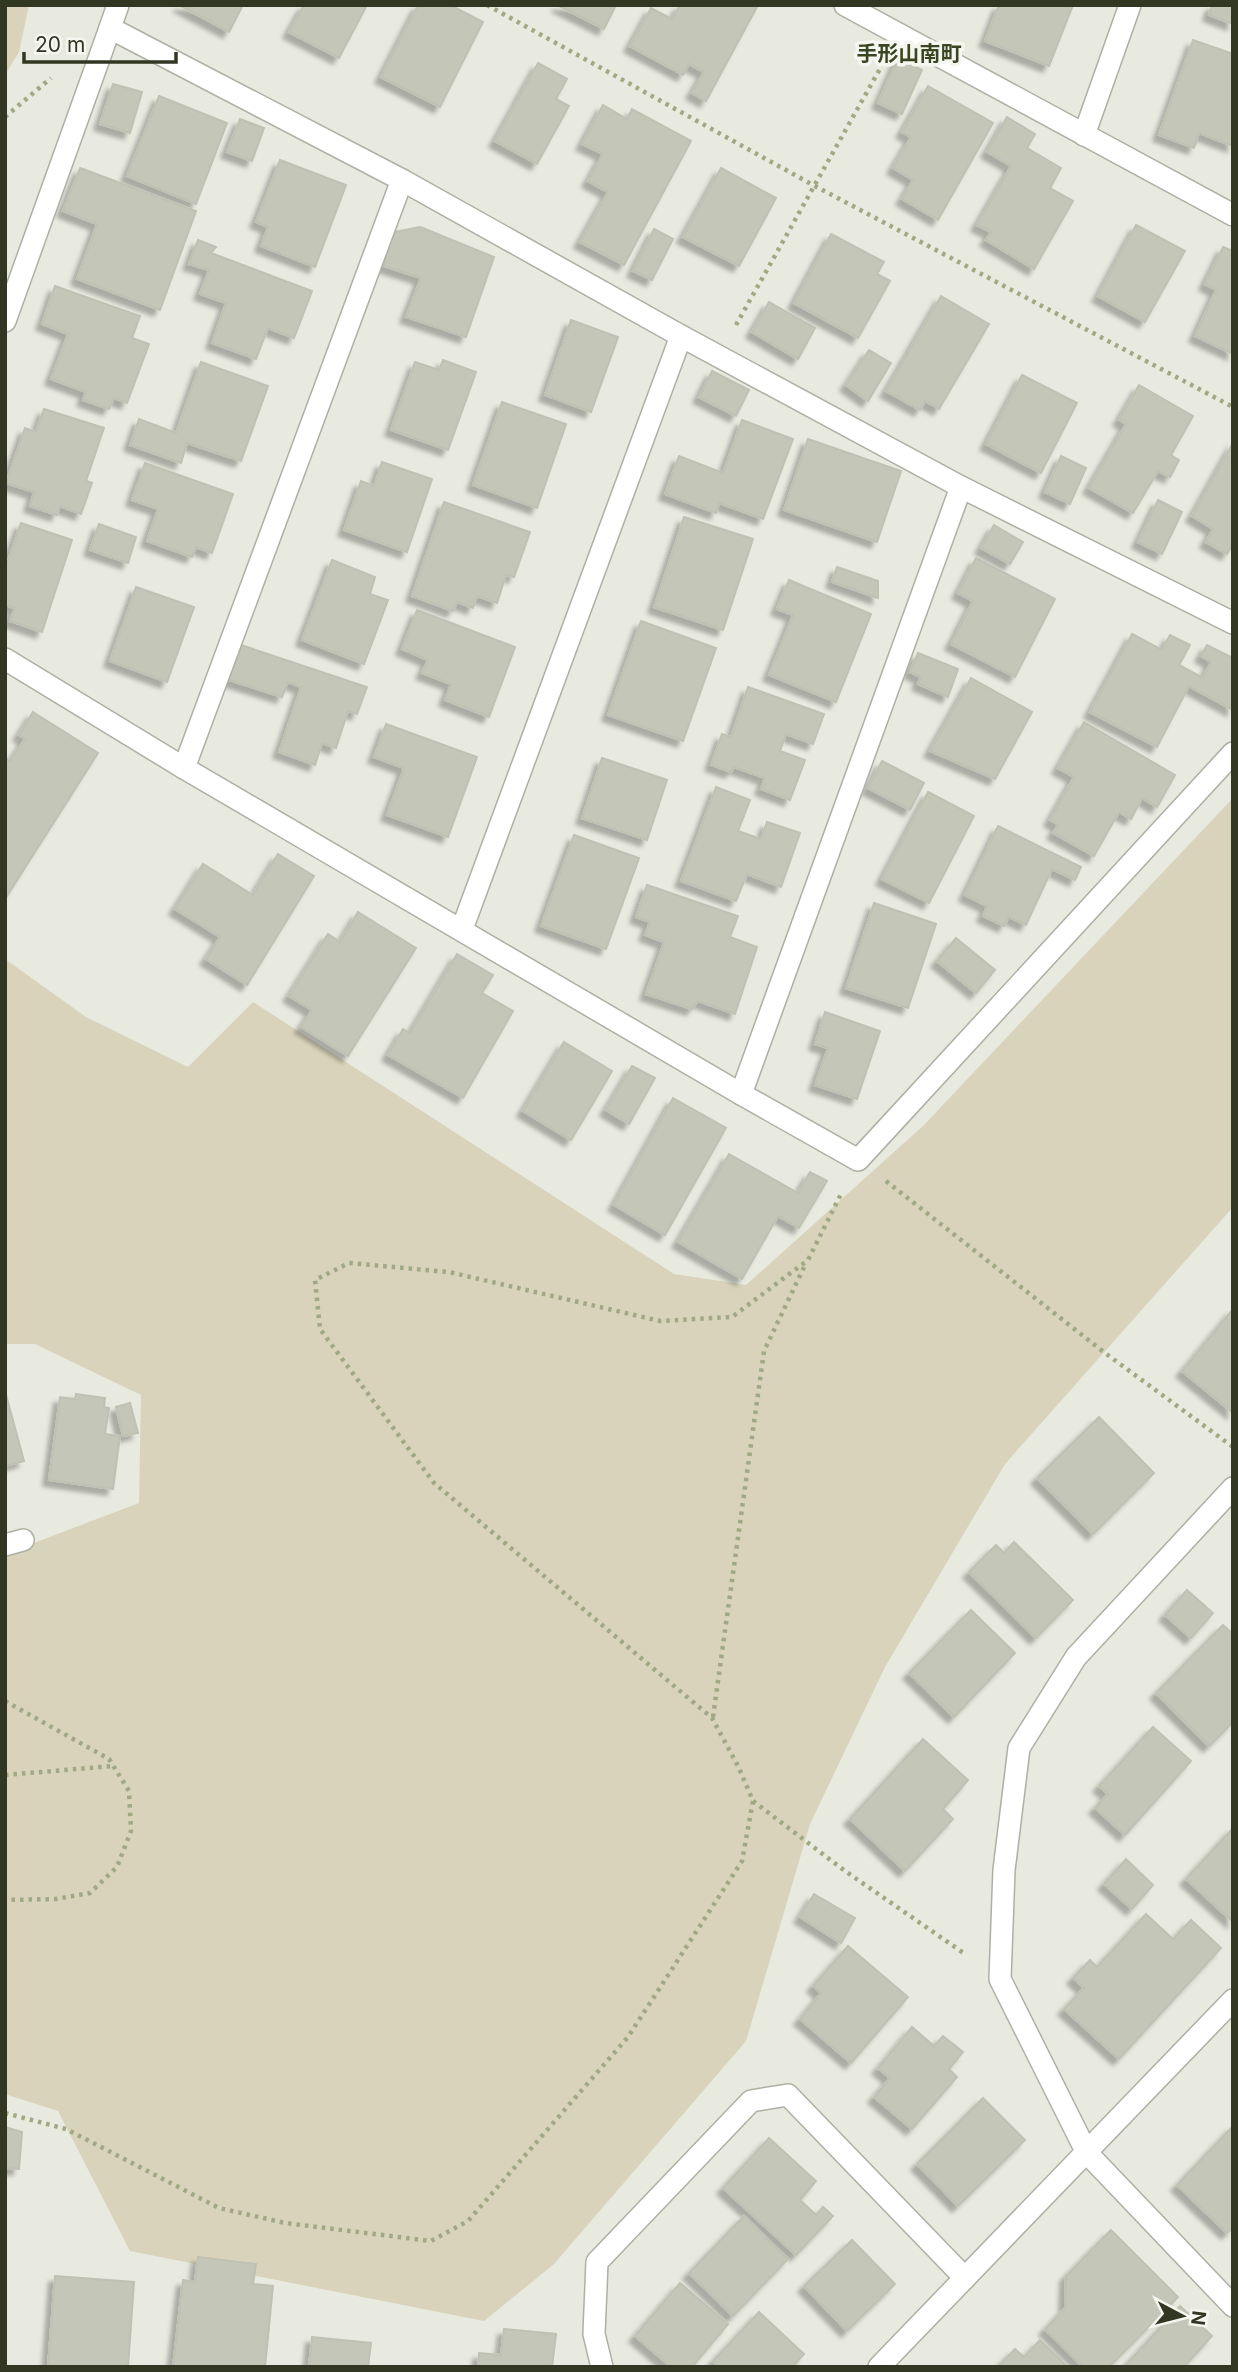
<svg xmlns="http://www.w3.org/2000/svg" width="1238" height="2372" viewBox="0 0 1238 2372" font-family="Inter,'Noto Sans JP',sans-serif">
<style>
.green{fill:#d8d3ba}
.building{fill:#c4c6b8;stroke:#bfc1b3;stroke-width:2;filter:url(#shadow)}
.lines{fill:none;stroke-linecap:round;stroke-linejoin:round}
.minor-casing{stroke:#adb0a3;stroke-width:24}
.path{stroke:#a0a983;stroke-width:4.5;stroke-dasharray:3.5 5;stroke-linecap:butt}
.minor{stroke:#fff;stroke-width:21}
.labels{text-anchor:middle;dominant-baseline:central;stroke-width:7;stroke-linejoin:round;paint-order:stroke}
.quarter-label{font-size:21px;font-weight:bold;fill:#3a4621;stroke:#f5f6ef}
</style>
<defs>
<filter id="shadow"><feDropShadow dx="-6" dy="6" stdDeviation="2" flood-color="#0004"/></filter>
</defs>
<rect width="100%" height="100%" fill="#e8e9df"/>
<g class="green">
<polygon points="5,5 29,5 19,52 5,75"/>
<polygon points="1233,798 1233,1207 1005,1464 885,1667 810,1824 746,2041 554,2264 484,2321 130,2251 58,2111 5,2094 5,1554 139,1503 141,1395 35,1344 5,1344 5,959 86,1017 188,1067 253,1002 674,1274 746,1285 923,1126"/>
</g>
<g class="building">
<polygon points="179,5 243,5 229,32"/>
<polygon points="304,5 367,5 339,58 289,32"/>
<polygon points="418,5 450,5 483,22 440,107 381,77"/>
<polygon points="557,5 616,5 604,29"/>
<polygon points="680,5 758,5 706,101 692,93 704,72 689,64 683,75 630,46 651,8 672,19"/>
<polygon points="999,5 1073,5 1049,66 985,41"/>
<polygon points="1212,5 1233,5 1233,24 1209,15"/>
<polygon points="1193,40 1233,54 1233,146 1199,133 1194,148 1159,135"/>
<polygon points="898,58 922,70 902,114 878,103"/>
<polygon points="538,63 567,79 556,99 569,106 537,164 495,141"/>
<polygon points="113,84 142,92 130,133 100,124"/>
<polygon points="928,86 993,123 938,220 902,199 913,180 893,168 911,137 902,132"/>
<polygon points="159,96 227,123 196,204 127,176"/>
<polygon points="603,105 627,119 632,109 691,141 624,265 580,242 608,192 588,181 603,154 582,144"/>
<polygon points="1007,117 1035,134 1027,148 1061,168 1050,188 1073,201 1034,269 986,240 991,232 977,225 1011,166 987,152"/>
<polygon points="240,119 264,128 252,161 227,152"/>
<polygon points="280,160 346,185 315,267 261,246 268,227 256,222"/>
<polygon points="80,168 196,211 160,310 77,279 97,224 63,211"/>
<polygon points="721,168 776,198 739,266 683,237"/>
<polygon points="1136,225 1185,251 1145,322 1098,296"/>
<polygon points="420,227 494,257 466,337 406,317 421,278 384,266 389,233"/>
<polygon points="654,229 673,239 652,280 633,271"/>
<polygon points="831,234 884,262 877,274 890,281 858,338 794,303"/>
<polygon points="198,240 216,247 211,253 312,291 294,338 268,328 256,359 212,343 226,303 200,294 209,270 189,264"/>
<polygon points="1223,247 1233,251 1233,354 1195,336 1216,290 1205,284"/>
<polygon points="55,286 140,316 132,338 149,344 127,403 114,398 109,409 83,400 86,392 51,379 68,334 42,324"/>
<polygon points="941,296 989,324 939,409 925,401 920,410 886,391"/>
<polygon points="769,302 815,328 798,359 752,332"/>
<polygon points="571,320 618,337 591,412 545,395"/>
<polygon points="869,350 891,363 868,401 846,385"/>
<polygon points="443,360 476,372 448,450 391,430 415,362 439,370"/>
<polygon points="201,362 268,386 241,461 187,443 181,463 130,445 139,419 176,433"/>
<polygon points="712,371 749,390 736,416 699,397"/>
<polygon points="1022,375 1077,403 1041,473 986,444"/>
<polygon points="1139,385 1193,416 1171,455 1179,460 1170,477 1158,471 1133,513 1089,488 1126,424 1119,420"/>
<polygon points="502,402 566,424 537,508 473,485"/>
<polygon points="44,409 104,428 86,481 92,483 81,514 60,506 57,515 30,506 34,492 6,483 25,428 36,432"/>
<polygon points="742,420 793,439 763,519 719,503 716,513 665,494 679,456 723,473"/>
<polygon points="808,439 901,471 877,542 784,510"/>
<polygon points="1233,443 1233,544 1227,554 1206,542 1213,529 1192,516"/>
<polygon points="1061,456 1086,468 1070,504 1045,492"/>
<polygon points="382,462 432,479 407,552 344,530 361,481 374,486"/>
<polygon points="145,463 233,494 212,553 196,547 192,557 147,541 158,509 132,500"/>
<polygon points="1158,500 1182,512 1162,554 1138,542"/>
<polygon points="444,502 530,532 514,577 506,575 497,603 477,596 473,608 457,602 453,611 412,596"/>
<polygon points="684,517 753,539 723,630 654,607"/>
<polygon points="21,523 72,540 42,632 10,621 15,608 5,605 5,569"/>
<polygon points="99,524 136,537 128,563 90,550"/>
<polygon points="994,525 1023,542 1010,564 981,548"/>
<polygon points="976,558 1055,599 1015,677 951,644 973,601 958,593"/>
<polygon points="332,560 375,577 370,594 388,600 364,664 302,640"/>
<polygon points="837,567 878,581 878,598 832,582"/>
<polygon points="789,580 871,614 836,702 769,675 793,615 777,609"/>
<polygon points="136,587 194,607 167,682 110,661"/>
<polygon points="417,610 515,647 489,717 445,700 451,684 422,673 428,660 402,649"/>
<polygon points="641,621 716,648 683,741 608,715"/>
<polygon points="1132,634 1162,650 1170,635 1190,645 1179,665 1203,678 1211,662 1201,656 1207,645 1233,658 1233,710 1189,686 1157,747 1090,712"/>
<polygon points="238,644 367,687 357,714 348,711 336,748 322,743 315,765 279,752 301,687 288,682 282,697 226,679"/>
<polygon points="918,653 958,669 948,697 918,684 921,677 910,672"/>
<polygon points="971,678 1032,712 995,779 930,751"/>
<polygon points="748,687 824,714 813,744 786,734 780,751 805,760 790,800 761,789 765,778 734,767 731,772 711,765 722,734 731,737"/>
<polygon points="33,712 98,753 5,899 5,758 10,761 25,739 19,735"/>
<polygon points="1084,722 1175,775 1157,807 1142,798 1131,819 1119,812 1094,856 1053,833 1058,825 1050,820 1074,777 1058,768"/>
<polygon points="386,724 477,757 448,837 387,815 404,768 374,757"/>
<polygon points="602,758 667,780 647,840 582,818"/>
<polygon points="882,761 924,783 910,810 868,788"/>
<polygon points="716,787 750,800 738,831 761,839 767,822 800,833 781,887 747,874 736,901 681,881"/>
<polygon points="928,792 974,816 929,903 882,879"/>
<polygon points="998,826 1081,867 1075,880 1052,869 1026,925 1009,917 1004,926 983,916 987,906 965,895"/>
<polygon points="574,835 639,858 606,949 541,926"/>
<polygon points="278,854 314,876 247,985 206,959 220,937 175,909 203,864 253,895"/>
<polygon points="647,885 738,916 730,937 757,947 735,1014 698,1001 692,1009 646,994 664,942 645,935 650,922 636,917"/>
<polygon points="874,903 936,924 908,1008 846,988"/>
<polygon points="358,912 416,948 348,1056 301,1027 312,1010 289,996 328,934 340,942"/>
<polygon points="956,938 995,970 976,993 937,961"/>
<polygon points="457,954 493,975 482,993 513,1011 463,1098 388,1055 403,1029 410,1033"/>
<polygon points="825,1012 880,1031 857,1099 815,1085 828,1048 815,1044"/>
<polygon points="564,1042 612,1071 571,1140 523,1111"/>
<polygon points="632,1066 655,1078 629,1124 606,1110"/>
<polygon points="673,1098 726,1128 665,1235 614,1205"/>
<polygon points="729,1154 798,1193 810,1172 827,1181 799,1228 778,1216 742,1279 678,1242"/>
<polygon points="1233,1309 1233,1413 1182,1371"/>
<polygon points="5,1391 24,1461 5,1466"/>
<polygon points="76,1394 105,1398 104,1407 109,1408 105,1434 120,1436 113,1489 49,1480 60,1397 75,1399"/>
<polygon points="130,1403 138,1433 123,1436 116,1407"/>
<polygon points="1099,1417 1154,1473 1093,1534 1037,1478"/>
<polygon points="1014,1542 1073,1600 1036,1638 969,1572 996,1545 1004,1553"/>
<polygon points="1187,1590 1213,1613 1191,1638 1165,1615"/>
<polygon points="971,1610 1015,1653 954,1717 909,1673"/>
<polygon points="1223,1625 1233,1634 1233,1722 1209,1746 1156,1693"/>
<polygon points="1153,1727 1191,1761 1125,1835 1095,1808 1108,1794 1099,1786"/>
<polygon points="923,1739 968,1780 943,1809 953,1819 905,1871 850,1819"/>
<polygon points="1233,1828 1233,1922 1186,1879"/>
<polygon points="1126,1859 1153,1885 1132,1909 1104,1884"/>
<polygon points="814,1894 855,1918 841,1943 800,1917"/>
<polygon points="1146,1914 1173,1939 1191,1920 1221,1948 1119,2059 1064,2009 1084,1988 1073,1978 1090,1960 1097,1967"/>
<polygon points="848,1946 908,1997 851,2063 800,2019 821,1993 813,1986"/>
<polygon points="912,2027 934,2046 943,2036 963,2052 949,2069 957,2077 912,2129 874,2097 890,2078 878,2068"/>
<polygon points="983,2098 1025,2140 958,2206 917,2164"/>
<polygon points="1233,2126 1233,2228 1227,2233 1177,2185"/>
<polygon points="5,2127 22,2132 19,2169 5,2168"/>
<polygon points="769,2138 816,2181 800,2200 816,2215 823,2207 833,2216 796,2255 723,2188"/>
<polygon points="744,2216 788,2259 733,2316 689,2273"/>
<polygon points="1111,2230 1178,2297 1109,2367 1083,2367 1045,2329 1065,2308 1066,2276"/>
<polygon points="852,2240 895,2284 847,2331 804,2286"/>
<polygon points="198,2257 256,2264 253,2284 273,2286 265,2367 173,2367 183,2280 195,2282"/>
<polygon points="55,2276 134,2282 128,2367 48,2367"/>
<polygon points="680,2283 728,2324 692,2367 671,2367 635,2336"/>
<polygon points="1180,2306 1212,2336 1184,2367 1124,2367"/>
<polygon points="759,2312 804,2354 792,2367 719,2367 713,2361"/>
<polygon points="504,2329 556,2334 552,2367 478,2367 479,2353 501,2355"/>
<polygon points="312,2337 371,2343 368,2367 309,2367"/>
<polygon points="1040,2340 1068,2367 998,2367 1015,2349 1024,2357"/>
</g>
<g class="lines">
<g class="minor-casing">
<g id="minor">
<polyline points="845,5 1233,215"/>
<polyline points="110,28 118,5"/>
<polyline points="1084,135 1130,5"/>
<polyline points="5,321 110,28 402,180 681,336 961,487 1233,623"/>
<polyline points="5,659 184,768 741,1094 858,1160 1233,753"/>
<polyline points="184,768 402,180"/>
<polyline points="462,929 681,336"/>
<polyline points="741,1094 961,487"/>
<polyline points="1233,1488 1076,1657 1019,1748 1004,1870 1000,1979 1087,2153 1233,2306"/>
<polyline points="5,1545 23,1540"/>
<polyline points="602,2367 594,2334 597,2262 751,2101 788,2095 965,2278"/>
<polyline points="879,2367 1233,2000"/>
</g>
</g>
<g class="path">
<polyline points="487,5 813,185 1233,407"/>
<polyline points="5,117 51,78"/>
<polyline points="736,325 881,67"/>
<polyline points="886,1181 1105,1353 1233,1447"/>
<polyline points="5,1701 109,1759 129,1791 131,1831 117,1867 90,1893 56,1899 5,1900"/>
<polyline points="713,1717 764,1351 806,1263"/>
<polyline points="5,1775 113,1766"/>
<polyline points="753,1801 845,1871 965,1954"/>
<polyline points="5,2113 66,2129 219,2208 285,2223 431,2241 468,2221 628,2037 742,1861 753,1801 738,1766 712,1718 434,1483 320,1329 315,1280 349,1263 449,1272 660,1321 732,1317 808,1260 842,1192"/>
</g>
<use href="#minor" class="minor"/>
</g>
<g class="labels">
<g class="quarter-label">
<text x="909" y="53">手形山南町</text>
</g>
</g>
<rect width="1238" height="2372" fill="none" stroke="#313722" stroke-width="14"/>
<g transform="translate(1182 2316) rotate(97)" stroke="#f5f6ef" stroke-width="5" paint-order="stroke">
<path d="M0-5L12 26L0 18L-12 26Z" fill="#313722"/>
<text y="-10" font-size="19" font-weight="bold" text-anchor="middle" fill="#313722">N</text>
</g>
<path d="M24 52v10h152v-10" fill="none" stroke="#313722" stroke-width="3.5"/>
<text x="35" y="52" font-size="21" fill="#313722" stroke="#f5f6ef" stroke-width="5" paint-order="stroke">20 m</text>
</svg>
